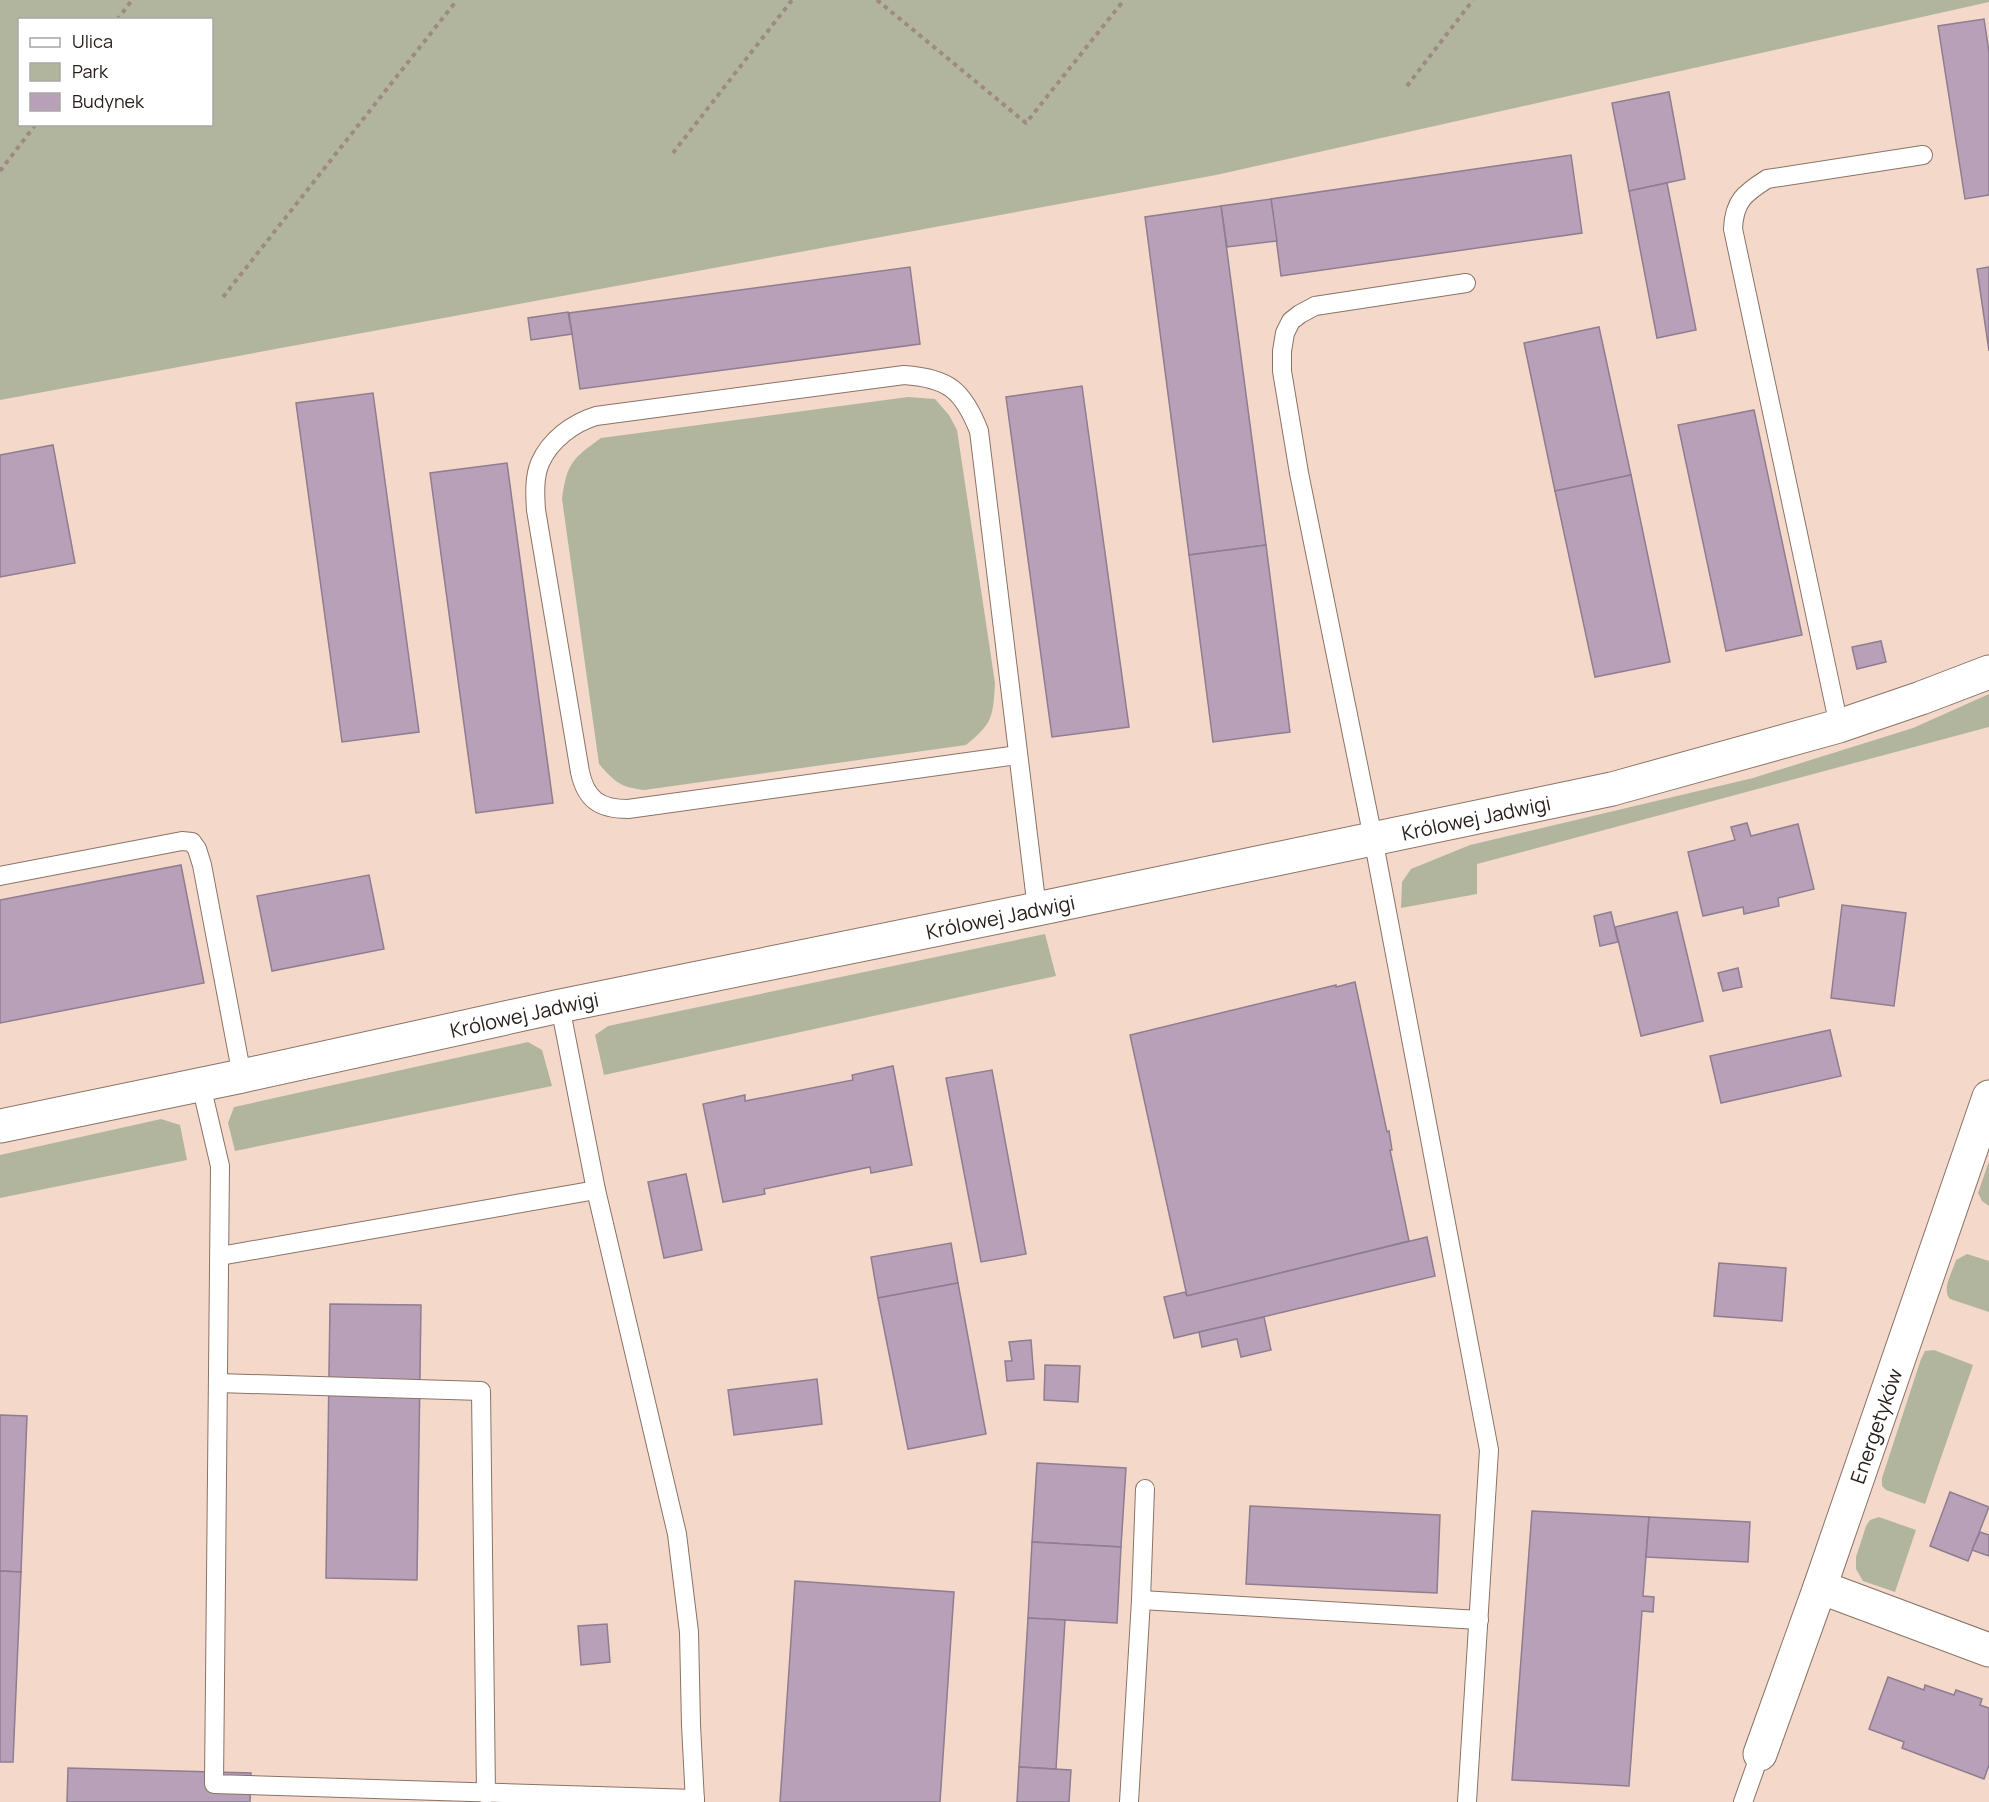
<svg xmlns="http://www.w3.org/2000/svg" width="1989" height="1802" viewBox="0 0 1989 1802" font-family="Manrope,sans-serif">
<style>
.green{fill:#b2b59e;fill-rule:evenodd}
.building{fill:#b7a0b8;stroke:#8f7d90;stroke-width:1.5}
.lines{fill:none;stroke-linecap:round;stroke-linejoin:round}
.service-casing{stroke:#8a7366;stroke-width:20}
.minor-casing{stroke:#8a7366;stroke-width:35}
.path{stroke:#9d8a80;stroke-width:4;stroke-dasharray:4.5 4.5;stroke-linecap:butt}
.service{stroke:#fff;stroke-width:18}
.minor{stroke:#fff;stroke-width:33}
.labels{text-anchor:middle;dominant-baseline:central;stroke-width:4.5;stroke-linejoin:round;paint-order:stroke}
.street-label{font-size:20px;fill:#29201b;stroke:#fff}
</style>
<rect width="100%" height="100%" fill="#f4d9cb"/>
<g class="green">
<path d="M0 0H1989V2L1216 175 0 400ZM20 20H212V124H20Z"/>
<path d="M908 397 935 399 949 415 957 430 995 683C993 717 993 723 966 745L644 790C620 787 616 783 599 764L562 499C567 463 572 459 601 438Z"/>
<polygon points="1989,694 1989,727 1477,864 1477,894 1401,908 1402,882 1411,869 1470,845 1753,778 1913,728"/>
<polygon points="1045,934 1056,976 604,1075 595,1035 608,1026"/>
<polygon points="528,1042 542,1050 552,1086 235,1151 228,1123 234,1107"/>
<polygon points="161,1119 180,1125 187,1160 0,1198 0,1155"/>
<polygon points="1989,1161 1989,1206 1982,1201 1978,1193"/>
<path d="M1967 1254 1989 1261V1312L1950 1299C1941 1289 1953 1271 1956 1260Z"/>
<polygon points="1934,1350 1973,1365 1925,1504 1886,1490 1882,1486 1882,1478 1921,1359 1925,1351"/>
<polygon points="1879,1517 1916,1530 1895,1592 1863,1581 1856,1569 1856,1557 1866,1526 1870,1520"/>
</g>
<g class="building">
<polygon points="1984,19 1989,52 1989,195 1965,199 1938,26"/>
<polygon points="1669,92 1685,179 1629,191 1612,103"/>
<polygon points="1571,155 1582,233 1281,276 1271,199"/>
<polygon points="1667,183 1696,330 1657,338 1629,191"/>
<polygon points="1271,199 1277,241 1227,247 1221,206"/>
<polygon points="1221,206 1266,545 1189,555 1145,217"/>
<polygon points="910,267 920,344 580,389 569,313"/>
<polygon points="1989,267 1989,351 1977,269"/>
<polygon points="568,312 572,334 531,340 528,318"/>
<polygon points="1599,327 1631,475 1555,491 1524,343"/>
<polygon points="1082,386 1129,727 1052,737 1006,397"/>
<polygon points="373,393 419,732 342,742 296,403"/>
<polygon points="1754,410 1802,635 1726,651 1678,425"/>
<polygon points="53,445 75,563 0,577 0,455"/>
<polygon points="507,463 553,803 476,813 430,473"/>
<polygon points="1631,475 1670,662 1595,677 1555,491"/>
<polygon points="1266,545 1290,732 1213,742 1189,555"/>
<polygon points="1881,641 1886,662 1857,669 1852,647"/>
<polygon points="1747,823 1751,836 1798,824 1814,889 1778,898 1779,906 1744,914 1743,907 1703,916 1688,852 1735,840 1731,827"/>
<polygon points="181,865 204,983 0,1023 0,900"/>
<polygon points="369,875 384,949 272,971 257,896"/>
<polygon points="1842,905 1906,913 1894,1006 1831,998"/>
<polygon points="1611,912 1618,942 1600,946 1594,916"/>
<polygon points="1677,912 1703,1021 1641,1036 1615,927"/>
<polygon points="1738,968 1742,987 1723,991 1718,973"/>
<polygon points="1355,982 1387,1132 1389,1131 1392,1150 1390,1150 1409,1241 1187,1296 1130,1035 1336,985 1336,987"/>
<polygon points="1830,1030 1841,1076 1721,1103 1710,1056"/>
<polygon points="893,1066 912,1165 871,1173 870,1167 764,1189 765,1194 723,1202 703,1104 745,1095 745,1101 853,1080 852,1075"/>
<polygon points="992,1070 1026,1254 981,1262 946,1078"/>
<polygon points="686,1174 702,1250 664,1258 648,1182"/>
<polygon points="1427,1237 1435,1276 1174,1338 1164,1297 1185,1292 1187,1296"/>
<polygon points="951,1243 958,1283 878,1298 871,1257"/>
<polygon points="1719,1263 1786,1268 1782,1321 1714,1316"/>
<polygon points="958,1283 986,1434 908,1449 878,1298"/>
<polygon points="330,1304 421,1305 417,1580 326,1578"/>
<polygon points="1264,1317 1271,1350 1241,1357 1237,1339 1202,1347 1199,1332"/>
<polygon points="1031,1340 1034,1379 1007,1381 1005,1361 1012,1361 1009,1342"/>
<polygon points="1045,1365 1080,1366 1078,1402 1044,1400"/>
<polygon points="817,1379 822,1424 734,1435 728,1390"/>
<polygon points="0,1415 27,1416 21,1572 0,1571"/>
<polygon points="1037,1463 1126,1468 1121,1547 1032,1542"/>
<polygon points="1950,1492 1989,1507 1968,1561 1930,1546"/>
<polygon points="1250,1506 1440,1515 1437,1593 1246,1584"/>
<polygon points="1532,1511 1649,1517 1643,1596 1654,1597 1653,1612 1642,1611 1629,1786 1512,1780"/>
<polygon points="1649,1517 1750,1522 1748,1562 1646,1557"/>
<polygon points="1980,1532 1989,1535 1989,1556 1972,1550"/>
<polygon points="1032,1542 1121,1547 1117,1623 1028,1618"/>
<polygon points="0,1571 21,1572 13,1762 0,1762"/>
<polygon points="795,1581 954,1592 940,1802 780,1802"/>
<polygon points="1028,1618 1065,1620 1056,1769 1019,1767"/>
<polygon points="607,1624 610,1662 581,1665 578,1626"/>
<polygon points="1888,1677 1924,1690 1925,1685 1954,1695 1956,1690 1982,1699 1980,1705 1989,1708 1989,1765 1984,1779 1902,1748 1904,1742 1869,1729"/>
<polygon points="1019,1767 1071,1770 1069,1802 1017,1802"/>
<polygon points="68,1768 251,1773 250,1802 67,1802"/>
</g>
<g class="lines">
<g class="service-casing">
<g id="service">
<polyline points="1466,283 1315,306 1300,314 1291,321 1285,333 1282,351 1282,371 1299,473 1373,838 1489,1450 1467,1802"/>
<path d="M1839 726 1733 229C1734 201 1745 193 1767 179L1923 155"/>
<path d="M1018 755 628 809C600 809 586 800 580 772L536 510C535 495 534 477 540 463 550 440 573 423 596 416L904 375C948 378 963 390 979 431L1037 909"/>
<polyline points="0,876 182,841 192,842 197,849 202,865 242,1076"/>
<polyline points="560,1006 596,1190 677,1534 689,1632 691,1725 695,1802"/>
<polyline points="201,1085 220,1166 214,1784 695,1799"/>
<polyline points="220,1256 596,1190"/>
<polyline points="218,1383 481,1391 486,1794"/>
<polyline points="1141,1600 1479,1620"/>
<polyline points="1129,1802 1141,1600 1145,1489"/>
<polyline points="1743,1802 1760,1754"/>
</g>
</g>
<g class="minor-casing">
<g id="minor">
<path id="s1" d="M0 1126 242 1076 560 1006 1037 909 1612 789 1839 726 1921 698 1989 672"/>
<polyline points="1820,1587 1989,1650"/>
<path id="s2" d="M1760 1754 1820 1587 1989 1097"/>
</g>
</g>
<g class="path">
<polyline points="877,0 1026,123 1124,0"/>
<polyline points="117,20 132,0"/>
<polyline points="1407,86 1473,0"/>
<polyline points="673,153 792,0"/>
<polyline points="0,171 36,124"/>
<polyline points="223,297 457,0"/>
</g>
<use href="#service" class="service"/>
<use href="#minor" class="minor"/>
</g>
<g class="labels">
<g class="street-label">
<text stroke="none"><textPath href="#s1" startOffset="1508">Królowej Jadwigi</textPath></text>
<text stroke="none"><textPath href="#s1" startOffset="1022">Królowej Jadwigi</textPath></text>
<text stroke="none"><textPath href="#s1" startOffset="536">Królowej Jadwigi</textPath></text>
<text stroke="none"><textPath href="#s2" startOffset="348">Energetyków</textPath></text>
</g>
</g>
<rect x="18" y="18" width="195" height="108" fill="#ffffff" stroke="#a9a6a4" stroke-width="1.5"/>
<rect x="30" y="38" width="30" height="9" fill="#ffffff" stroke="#a9a6a4" stroke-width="1.5"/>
<text x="72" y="48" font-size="18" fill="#29201b">Ulica</text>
<rect x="30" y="63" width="30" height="18" fill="#b2b59e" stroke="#a9a6a4" stroke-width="1.5"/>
<text x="72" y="78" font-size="18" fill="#29201b">Park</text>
<rect x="30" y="93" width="30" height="18" fill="#b7a0b8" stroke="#a9a6a4" stroke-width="1.5"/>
<text x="72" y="108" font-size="18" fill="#29201b">Budynek</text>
</svg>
